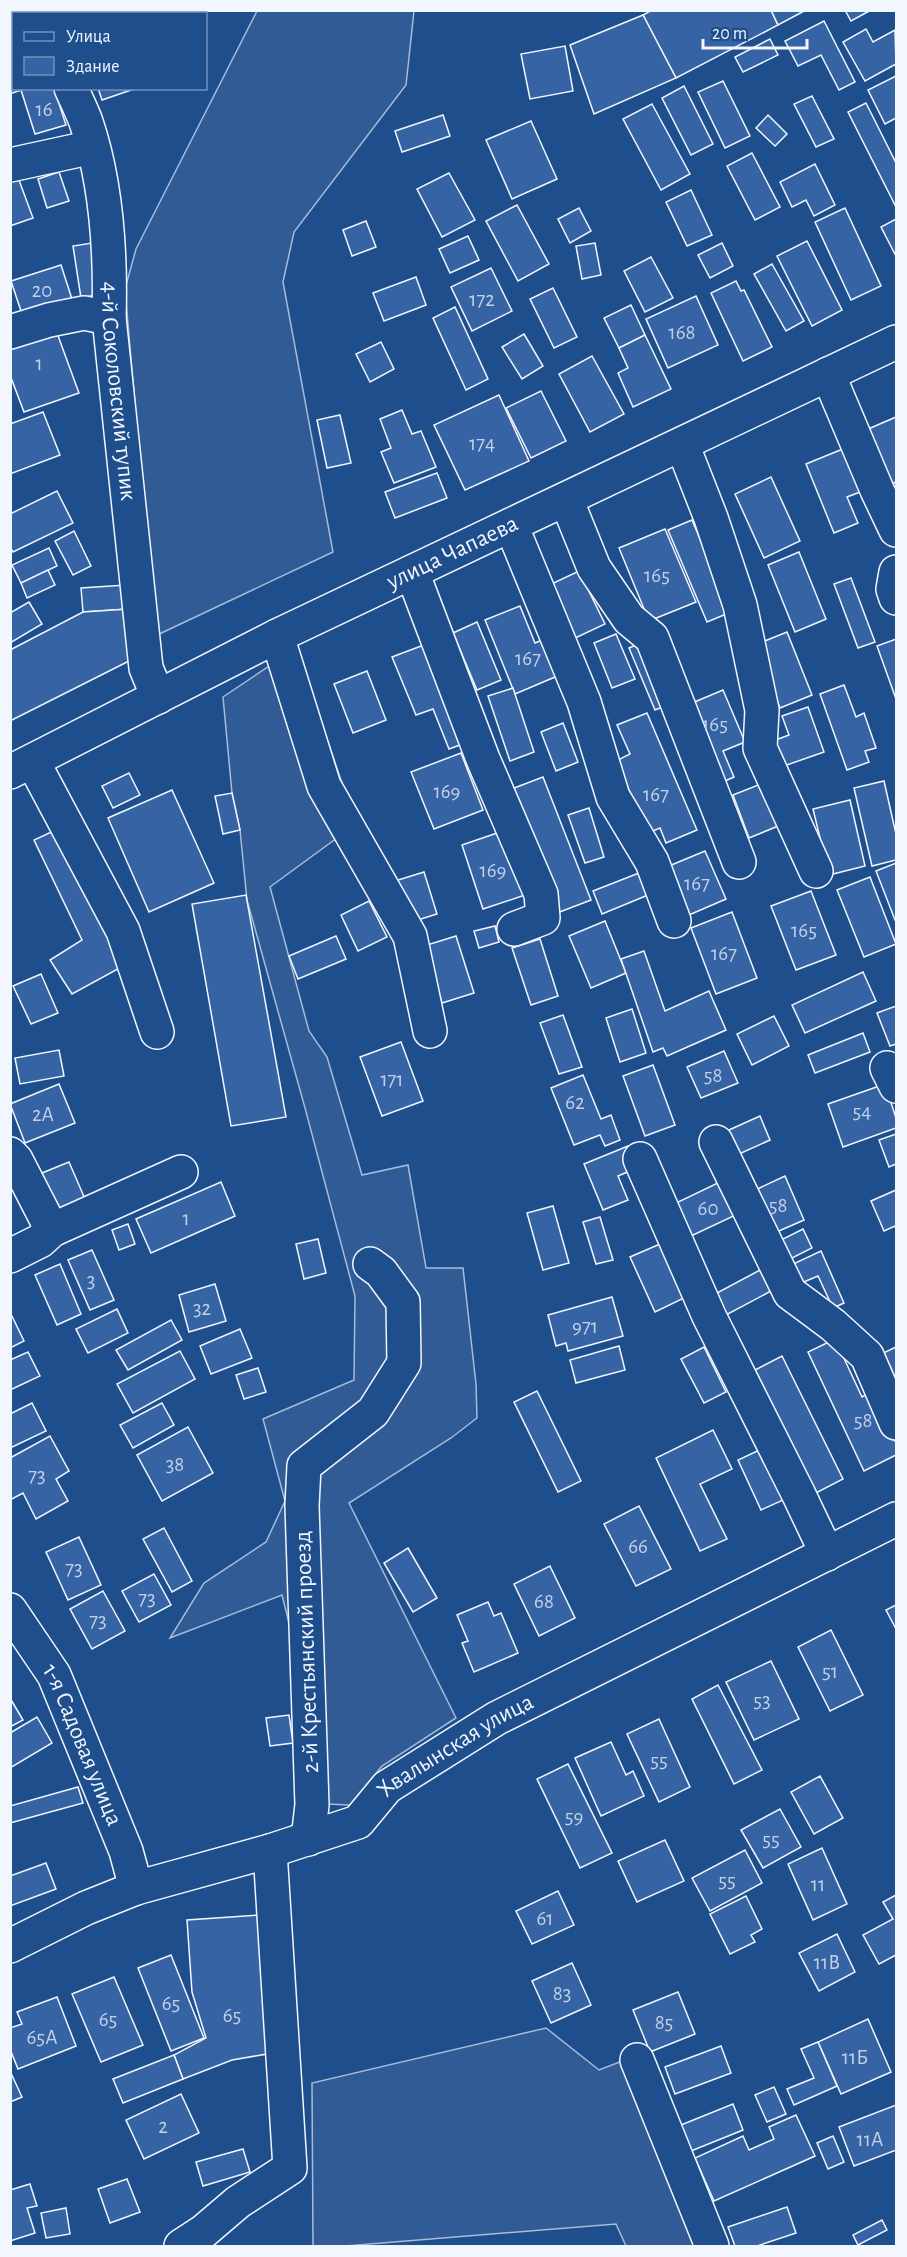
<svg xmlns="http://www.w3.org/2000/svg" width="907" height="2257" viewBox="0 0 907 2257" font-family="'Alegreya Sans',sans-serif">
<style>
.built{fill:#305b95;stroke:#a8bbd7;stroke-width:1.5}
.building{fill:#3563a3;stroke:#f2f6ff;stroke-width:1.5}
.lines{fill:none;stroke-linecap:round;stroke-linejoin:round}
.minor-casing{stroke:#f2f6ff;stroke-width:36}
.minor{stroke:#1f4e8c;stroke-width:33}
.labels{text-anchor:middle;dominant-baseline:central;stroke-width:4.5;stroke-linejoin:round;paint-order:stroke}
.number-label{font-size:21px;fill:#c3d1e8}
.street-label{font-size:24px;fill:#f2f6ff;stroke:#1f4e8c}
</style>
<rect width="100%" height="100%" fill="#1f4e8c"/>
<g class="built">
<polygon points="257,11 414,11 406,85 294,232 283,282 333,552 155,636 125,289 136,249"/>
<polygon points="296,648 356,824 270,887 309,1031 327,1057 362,1175 408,1165 426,1268 463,1268 476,1384 477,1418 451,1438 349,1503 456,1718 382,1766 350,1805 301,1803 297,1655 282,1595 170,1638 204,1583 266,1542 285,1501 263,1419 354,1380 355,1296 305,1108 247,900 240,830 232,793 223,697"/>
<polygon points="546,2028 599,2070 625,2060 702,2246 626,2246 616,2224 345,2246 313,2246 312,2083"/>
</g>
<g class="building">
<polygon points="64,10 126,10 128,14 65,14"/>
<polygon points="652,10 771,10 778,25 676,78 643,15"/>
<polygon points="771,10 806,10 778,25"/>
<polygon points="845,10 871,10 851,21"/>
<polygon points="643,15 676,78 594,114 570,45"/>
<polygon points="824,21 855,82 839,90 821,55 798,66 785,41"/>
<polygon points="866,29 873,42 895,30 896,64 865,81 843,42"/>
<polygon points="770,39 778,55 743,72 735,57"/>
<polygon points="565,46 573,91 530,99 521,54"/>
<polygon points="14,55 14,88 54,88 66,125 35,134 21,90 10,94 10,56"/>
<polygon points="896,76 896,118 885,124 868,90"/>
<polygon points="723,81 750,136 725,148 698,92"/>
<polygon points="684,86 713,144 691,155 662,98"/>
<polygon points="98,88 137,88 102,100"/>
<polygon points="812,96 834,139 816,147 794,104"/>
<polygon points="866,103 896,163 896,207 848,112"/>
<polygon points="652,104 690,174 661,190 623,119"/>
<polygon points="443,115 450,136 402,152 395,131"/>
<polygon points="768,115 787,134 775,146 756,128"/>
<polygon points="531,121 557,179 512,199 486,140"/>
<polygon points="752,153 780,207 755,220 727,166"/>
<polygon points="815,164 835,205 814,216 806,200 792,207 780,182"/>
<polygon points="16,172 33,218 10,226 10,174"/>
<polygon points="59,172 69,201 47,208 38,179"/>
<polygon points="449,173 475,220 442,237 417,189"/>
<polygon points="691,190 712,235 687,246 666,202"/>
<polygon points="517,205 549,264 518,281 486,221"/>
<polygon points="579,208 591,231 570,243 558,219"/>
<polygon points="845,208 881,286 851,300 815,222"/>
<polygon points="896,219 896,256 881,227"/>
<polygon points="366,221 376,247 352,256 343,230"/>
<polygon points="468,236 479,260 450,273 439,249"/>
<polygon points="807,241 842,310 812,326 777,256"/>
<polygon points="92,243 101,294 81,298 73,246"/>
<polygon points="595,243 601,275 582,279 576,246"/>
<polygon points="722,243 733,266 710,278 698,255"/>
<polygon points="651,257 673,298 645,312 624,271"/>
<polygon points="772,264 804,321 786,331 754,274"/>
<polygon points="61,265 72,299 22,314 11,281"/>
<polygon points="491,268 512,311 472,331 451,287"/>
<polygon points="416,277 426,305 384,321 373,293"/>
<polygon points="736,281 741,291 744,290 772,347 743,361 711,293"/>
<polygon points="553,288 577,337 554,348 530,299"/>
<polygon points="696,296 718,345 668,368 646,319"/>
<polygon points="631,305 645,335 619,348 604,318"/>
<polygon points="455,307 488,379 466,390 433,318"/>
<polygon points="57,333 79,393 24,412 10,375 10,350"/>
<polygon points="524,334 543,366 522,379 502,347"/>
<polygon points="645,335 671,389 633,407 618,373 628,368 619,348"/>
<polygon points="381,342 394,369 370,382 356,354"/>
<polygon points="592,356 624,414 590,432 559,374"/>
<polygon points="541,391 566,441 531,458 506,408"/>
<polygon points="499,395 529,461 465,490 434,425"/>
<polygon points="402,410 412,434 421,431 436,467 394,483 381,452 391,448 380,419"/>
<polygon points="43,412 60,455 10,474 10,424"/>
<polygon points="340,415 351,463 327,468 317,420"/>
<polygon points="896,417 896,482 889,485 866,430"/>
<polygon points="850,446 868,489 847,497 858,523 834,533 806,464"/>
<polygon points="437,473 447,498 395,518 385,492"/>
<polygon points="771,477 800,541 764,558 735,494"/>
<polygon points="57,491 73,523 13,552 10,547 10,514"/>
<polygon points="692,520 731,612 707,622 668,530"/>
<polygon points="665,529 696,602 649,621 619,548"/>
<polygon points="74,531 91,566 73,575 55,541"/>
<polygon points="49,548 57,566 21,583 12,565"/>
<polygon points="799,552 826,619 795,632 768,565"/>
<polygon points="48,570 55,585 27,598 21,583"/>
<polygon points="579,571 605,624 571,640 545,587"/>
<polygon points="851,578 875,642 858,648 834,584"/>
<polygon points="126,585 128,609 83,612 81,588"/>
<polygon points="29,602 42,624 10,643 10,613"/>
<polygon points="520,606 535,643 547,638 562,674 515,694 485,620"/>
<polygon points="128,609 135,658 10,721 10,650 83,612"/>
<polygon points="477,622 501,680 477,690 453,633"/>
<polygon points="787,632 812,695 780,708 755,645"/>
<polygon points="616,634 635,679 612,688 594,643"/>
<polygon points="896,639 896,699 877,646"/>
<polygon points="645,641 672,703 655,710 629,648"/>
<polygon points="429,643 468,742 449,749 433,709 416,715 392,657"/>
<polygon points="367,671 386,720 353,733 334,684"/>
<polygon points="844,685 856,717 864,713 876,748 865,751 869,762 847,770 820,694"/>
<polygon points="513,688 534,752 510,761 488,696"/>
<polygon points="723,690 745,742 723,751 734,777 718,784 685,706"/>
<polygon points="808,707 824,752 781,767 773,741 789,735 782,716"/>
<polygon points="647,713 697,830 666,843 660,828 648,833 616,761 630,754 617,725"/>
<polygon points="563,723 578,762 556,771 541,732"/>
<polygon points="461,753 483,810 434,829 411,772"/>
<polygon points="129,773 140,795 113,808 102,786"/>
<polygon points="543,777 591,900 557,913 509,790"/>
<polygon points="884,781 896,834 896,860 872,866 854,788"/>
<polygon points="766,782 783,824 749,838 733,795"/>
<polygon points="172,790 214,883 149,912 108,818"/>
<polygon points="232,793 240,830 223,834 215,796"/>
<polygon points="850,800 865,866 829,875 813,809"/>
<polygon points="589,808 604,857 585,863 568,815"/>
<polygon points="60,828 127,964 72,994 50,960 82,940 34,840"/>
<polygon points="503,831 525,895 483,909 462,845"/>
<polygon points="705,851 726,899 689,915 669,866"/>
<polygon points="896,863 896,919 895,920 876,871"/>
<polygon points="424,872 437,914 408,923 395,881"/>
<polygon points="639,873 648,895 602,914 593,891"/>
<polygon points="870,877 896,944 864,957 837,890"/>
<polygon points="811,891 836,955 796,970 771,906"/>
<polygon points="246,895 286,1117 231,1126 192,904"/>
<polygon points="369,901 387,937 358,951 341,915"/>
<polygon points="732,912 757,978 716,994 691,928"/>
<polygon points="605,921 626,973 591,988 569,936"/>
<polygon points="495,926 499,942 479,948 474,931"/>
<polygon points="336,936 346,959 298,979 289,956"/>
<polygon points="456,936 474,993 442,1003 424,946"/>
<polygon points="540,939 558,996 531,1005 512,948"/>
<polygon points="644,951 665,1011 709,991 726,1030 667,1056 663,1048 653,1052 621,959"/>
<polygon points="863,972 876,1001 805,1033 792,1005"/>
<polygon points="41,974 58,1013 31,1024 13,986"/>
<polygon points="896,1006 896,1044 890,1046 877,1013"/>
<polygon points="632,1009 646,1053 620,1062 606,1018"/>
<polygon points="563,1015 582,1067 559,1074 540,1023"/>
<polygon points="774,1016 789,1046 752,1065 737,1034"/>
<polygon points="863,1033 870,1052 815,1073 808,1055"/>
<polygon points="401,1042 423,1101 382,1116 360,1057"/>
<polygon points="59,1050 64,1076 20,1084 15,1058"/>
<polygon points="724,1051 738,1083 701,1098 687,1067"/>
<polygon points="653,1065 675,1125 645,1136 623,1076"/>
<polygon points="583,1075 601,1119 611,1115 620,1140 605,1146 600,1135 574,1145 551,1088"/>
<polygon points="59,1084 75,1123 25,1143 10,1104"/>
<polygon points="885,1084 896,1118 896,1128 843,1147 828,1104"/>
<polygon points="760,1116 770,1140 739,1154 729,1130"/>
<polygon points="896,1134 896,1164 889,1167 879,1140"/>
<polygon points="628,1146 637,1168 618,1176 628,1200 603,1210 584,1164"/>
<polygon points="69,1162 85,1199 57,1210 42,1173"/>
<polygon points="785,1176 804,1220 772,1234 753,1191"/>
<polygon points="724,1180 740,1213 691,1236 676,1203"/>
<polygon points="221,1182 235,1216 151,1253 136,1219"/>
<polygon points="896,1190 896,1229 895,1226 884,1231 871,1201"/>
<polygon points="553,1206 569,1263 543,1270 527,1213"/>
<polygon points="600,1217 613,1260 596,1264 583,1222"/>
<polygon points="128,1224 135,1244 119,1250 112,1230"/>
<polygon points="803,1229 812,1248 786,1261 777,1242"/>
<polygon points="318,1239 326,1273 304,1279 296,1244"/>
<polygon points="660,1244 686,1297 655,1312 630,1257"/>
<polygon points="92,1250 114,1300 90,1310 68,1260"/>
<polygon points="821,1251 844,1303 833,1308 818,1276 799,1284 791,1265"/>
<polygon points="60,1264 81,1314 57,1325 35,1275"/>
<polygon points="760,1270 771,1291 726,1315 715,1294"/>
<polygon points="215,1284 226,1321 189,1332 179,1295"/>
<polygon points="612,1297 623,1336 568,1351 566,1343 556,1346 548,1315"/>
<polygon points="117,1309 128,1333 88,1353 76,1329"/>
<polygon points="10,1312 24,1341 10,1348"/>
<polygon points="171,1320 182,1340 128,1370 116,1350"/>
<polygon points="240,1329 252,1358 211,1374 200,1346"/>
<polygon points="835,1339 862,1397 872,1391 896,1443 896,1455 864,1471 808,1352"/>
<polygon points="619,1346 625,1370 576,1383 570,1360"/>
<polygon points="704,1347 726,1392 704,1403 681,1359"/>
<polygon points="896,1347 896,1395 879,1355"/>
<polygon points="180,1351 195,1379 133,1413 117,1384"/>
<polygon points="28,1352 40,1376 10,1390 10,1360"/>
<polygon points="782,1356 843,1479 814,1494 753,1371"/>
<polygon points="258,1368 266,1392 244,1399 236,1375"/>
<polygon points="537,1391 581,1481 558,1492 514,1402"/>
<polygon points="32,1403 46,1431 10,1448 10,1414"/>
<polygon points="162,1403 174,1425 133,1448 120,1425"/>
<polygon points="188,1427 213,1473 162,1501 137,1455"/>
<polygon points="713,1430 732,1469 700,1484 727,1539 700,1551 656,1458"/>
<polygon points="50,1436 69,1471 56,1479 68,1501 36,1519 23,1493 10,1500 10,1458"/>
<polygon points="768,1446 792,1496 761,1510 738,1460"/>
<polygon points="639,1506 671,1569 636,1586 604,1524"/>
<polygon points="164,1528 192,1581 172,1592 143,1539"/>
<polygon points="79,1537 101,1585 68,1600 46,1552"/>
<polygon points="408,1548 437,1598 413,1612 384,1563"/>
<polygon points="550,1566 575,1618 539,1636 514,1584"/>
<polygon points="154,1574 171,1605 139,1622 122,1591"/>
<polygon points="103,1591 125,1631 92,1649 70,1609"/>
<polygon points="488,1602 494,1616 501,1613 518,1653 474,1672 462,1643 468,1641 457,1615"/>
<polygon points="896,1605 896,1629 886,1610"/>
<polygon points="831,1630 863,1695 830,1711 798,1647"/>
<polygon points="771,1661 799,1719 754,1740 726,1682"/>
<polygon points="718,1685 762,1770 734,1784 692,1699"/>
<polygon points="10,1698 23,1720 10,1727"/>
<polygon points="289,1715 293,1743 270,1746 266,1718"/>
<polygon points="37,1717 52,1743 10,1768 10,1733"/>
<polygon points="659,1719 690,1787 659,1802 627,1734"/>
<polygon points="611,1742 626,1775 633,1771 644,1796 601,1816 575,1758"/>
<polygon points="568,1764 612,1853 580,1868 537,1779"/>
<polygon points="820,1776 843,1818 814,1834 791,1792"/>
<polygon points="78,1787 83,1803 10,1823 10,1806"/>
<polygon points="780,1809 801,1847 763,1868 741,1830"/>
<polygon points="665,1840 684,1881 637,1902 618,1861"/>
<polygon points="822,1848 847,1904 813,1920 788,1864"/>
<polygon points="745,1850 762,1883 710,1911 692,1878"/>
<polygon points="46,1863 56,1889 10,1906 10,1876"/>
<polygon points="558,1891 574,1925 532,1944 516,1911"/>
<polygon points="896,1895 896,1955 879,1964 863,1935 893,1919 883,1902"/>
<polygon points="746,1896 762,1929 751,1935 755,1942 730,1954 710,1914"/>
<polygon points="258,1915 267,2054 232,2060 183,2079 174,2055 206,2038 192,1992 187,1920"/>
<polygon points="837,1934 855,1972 819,1991 799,1953"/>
<polygon points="171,1955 204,2038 171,2051 138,1968"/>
<polygon points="572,1963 591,2005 551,2023 532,1981"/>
<polygon points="114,1977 143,2045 101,2062 72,1994"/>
<polygon points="678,1992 695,2034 650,2052 633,2010"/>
<polygon points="57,1997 76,2046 18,2069 10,2049 10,2028 22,2024 17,2012"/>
<polygon points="868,2019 891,2072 841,2094 818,2042"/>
<polygon points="818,2042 837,2086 794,2105 787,2089 814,2078 801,2049"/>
<polygon points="721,2046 731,2073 675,2094 665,2067"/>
<polygon points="174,2055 183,2079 123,2103 113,2079"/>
<polygon points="10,2071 22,2097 10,2102"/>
<polygon points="774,2087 786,2114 767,2122 755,2095"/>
<polygon points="181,2094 199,2133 144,2159 126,2120"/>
<polygon points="733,2104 743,2130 691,2151 681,2125"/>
<polygon points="896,2105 896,2152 896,2150 854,2166 839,2127"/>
<polygon points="796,2115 815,2156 714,2201 695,2158 743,2136 749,2150 774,2139 769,2127"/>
<polygon points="833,2136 844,2162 828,2169 817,2143"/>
<polygon points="243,2149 250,2172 203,2186 196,2162"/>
<polygon points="127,2179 140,2212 110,2223 98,2189"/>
<polygon points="30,2184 37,2206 27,2208 35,2233 10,2241 10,2190"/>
<polygon points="787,2207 796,2233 757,2246 735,2246 728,2227"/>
<polygon points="66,2208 70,2234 46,2238 41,2213"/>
<polygon points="882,2220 887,2230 858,2245 853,2235"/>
</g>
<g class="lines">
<g class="minor-casing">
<g id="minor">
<polyline points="34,10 35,14"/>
<path id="s1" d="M71 88C76 99 82 111 86 122 107 184 111 253 109 318L146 668 158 697"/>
<polyline points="10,165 93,147"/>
<polyline points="10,332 49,320 84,313 109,318"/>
<polyline points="828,374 877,490 896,530"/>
<polyline points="682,444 711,518 740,605 762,710 760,748 816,871"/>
<polyline points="566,499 594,568 629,619 652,638 739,862"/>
<polyline points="511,525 584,702 613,797 652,862 674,921"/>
<polyline points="412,572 483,759 541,894 543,918 514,929"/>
<polyline points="896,572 893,589 896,598"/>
<polyline points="277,636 324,786 410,936 430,1031"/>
<polyline points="33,762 123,931 157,1032"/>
<path id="s2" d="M10 772 277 636 896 342"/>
<polyline points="887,1068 896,1086"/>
<polyline points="716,1142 790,1293 833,1325 867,1356 896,1423"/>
<polyline points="10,1154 16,1160 52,1230"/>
<polyline points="640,1159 709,1316 799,1495 827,1554"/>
<polyline points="10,1256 40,1241 52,1230 181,1172"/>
<path id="s3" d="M10 1610 54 1675 126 1851 136 1888"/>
<polyline points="308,1839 312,1805 302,1506 304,1466 373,1412 404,1363 403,1302 381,1272 370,1264"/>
<path id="s4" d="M10 1946 86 1908 136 1888 270 1851 358 1822 387 1787 497 1718 896 1519"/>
<polyline points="637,2060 712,2246"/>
<polyline points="181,2246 204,2231 238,2202 290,2168 270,1851"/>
</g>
</g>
<use href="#minor" class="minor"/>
</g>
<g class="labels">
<g class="number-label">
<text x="44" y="109">16</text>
<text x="42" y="290">20</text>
<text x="482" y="299">172</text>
<text x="682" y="332">168</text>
<text x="39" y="363">1</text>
<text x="482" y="443">174</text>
<text x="657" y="575">165</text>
<text x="528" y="658">167</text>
<text x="715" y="724">165</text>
<text x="447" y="791">169</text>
<text x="656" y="794">167</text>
<text x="493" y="870">169</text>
<text x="697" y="883">167</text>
<text x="804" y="930">165</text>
<text x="724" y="953">167</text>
<text x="713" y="1075">58</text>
<text x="392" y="1079">171</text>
<text x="575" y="1102">62</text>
<text x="862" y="1111">54</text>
<text x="43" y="1114">2А</text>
<text x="778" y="1205">58</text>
<text x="708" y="1208">60</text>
<text x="186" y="1218">1</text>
<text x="91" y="1280">3</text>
<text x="202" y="1308">32</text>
<text x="585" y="1326">971</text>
<text x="863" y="1420">58</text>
<text x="175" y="1464">38</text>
<text x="37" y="1475">73</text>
<text x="638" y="1546">66</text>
<text x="74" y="1568">73</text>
<text x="147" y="1598">73</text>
<text x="544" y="1601">68</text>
<text x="98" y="1620">73</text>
<text x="830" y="1671">51</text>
<text x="762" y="1700">53</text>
<text x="659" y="1760">55</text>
<text x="574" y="1816">59</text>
<text x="771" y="1839">55</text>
<text x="727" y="1880">55</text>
<text x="818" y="1884">11</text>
<text x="545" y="1918">61</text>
<text x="827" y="1962">11В</text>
<text x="562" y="1993">83</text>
<text x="171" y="2003">65</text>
<text x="232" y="2015">65</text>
<text x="108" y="2019">65</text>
<text x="664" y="2022">85</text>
<text x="42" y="2037">65А</text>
<text x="855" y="2057">11Б</text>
<text x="163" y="2126">2</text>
<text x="870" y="2139">11А</text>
</g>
<g class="street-label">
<text stroke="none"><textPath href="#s1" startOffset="309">4-й Соколовский тупик</textPath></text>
<text stroke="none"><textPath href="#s2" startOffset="494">улица Чапаева</textPath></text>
<text transform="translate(307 1652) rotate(-92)">2-й Крестьянский проезд</text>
<text stroke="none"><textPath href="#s3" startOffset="154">1-я Садовая улица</textPath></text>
<text stroke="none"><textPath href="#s4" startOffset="496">Хвалынская улица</textPath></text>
</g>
</g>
<rect width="907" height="2257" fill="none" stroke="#f2f6ff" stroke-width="24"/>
<rect x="12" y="12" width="195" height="78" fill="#1f4e8c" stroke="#7391ba" stroke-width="1.5"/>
<rect x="24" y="32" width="30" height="9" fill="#1f4e8c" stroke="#7391ba" stroke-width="1.5"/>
<text x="66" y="42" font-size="18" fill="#f2f6ff">Улица</text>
<rect x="24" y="57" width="30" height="18" fill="#3563a3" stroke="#7391ba" stroke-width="1.5"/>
<text x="66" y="72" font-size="18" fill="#f2f6ff">Здание</text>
<path d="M703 39v9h104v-9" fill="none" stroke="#f2f6ff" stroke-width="3"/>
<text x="712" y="39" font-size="18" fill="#f2f6ff" stroke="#1f4e8c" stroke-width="4.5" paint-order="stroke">20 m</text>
</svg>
